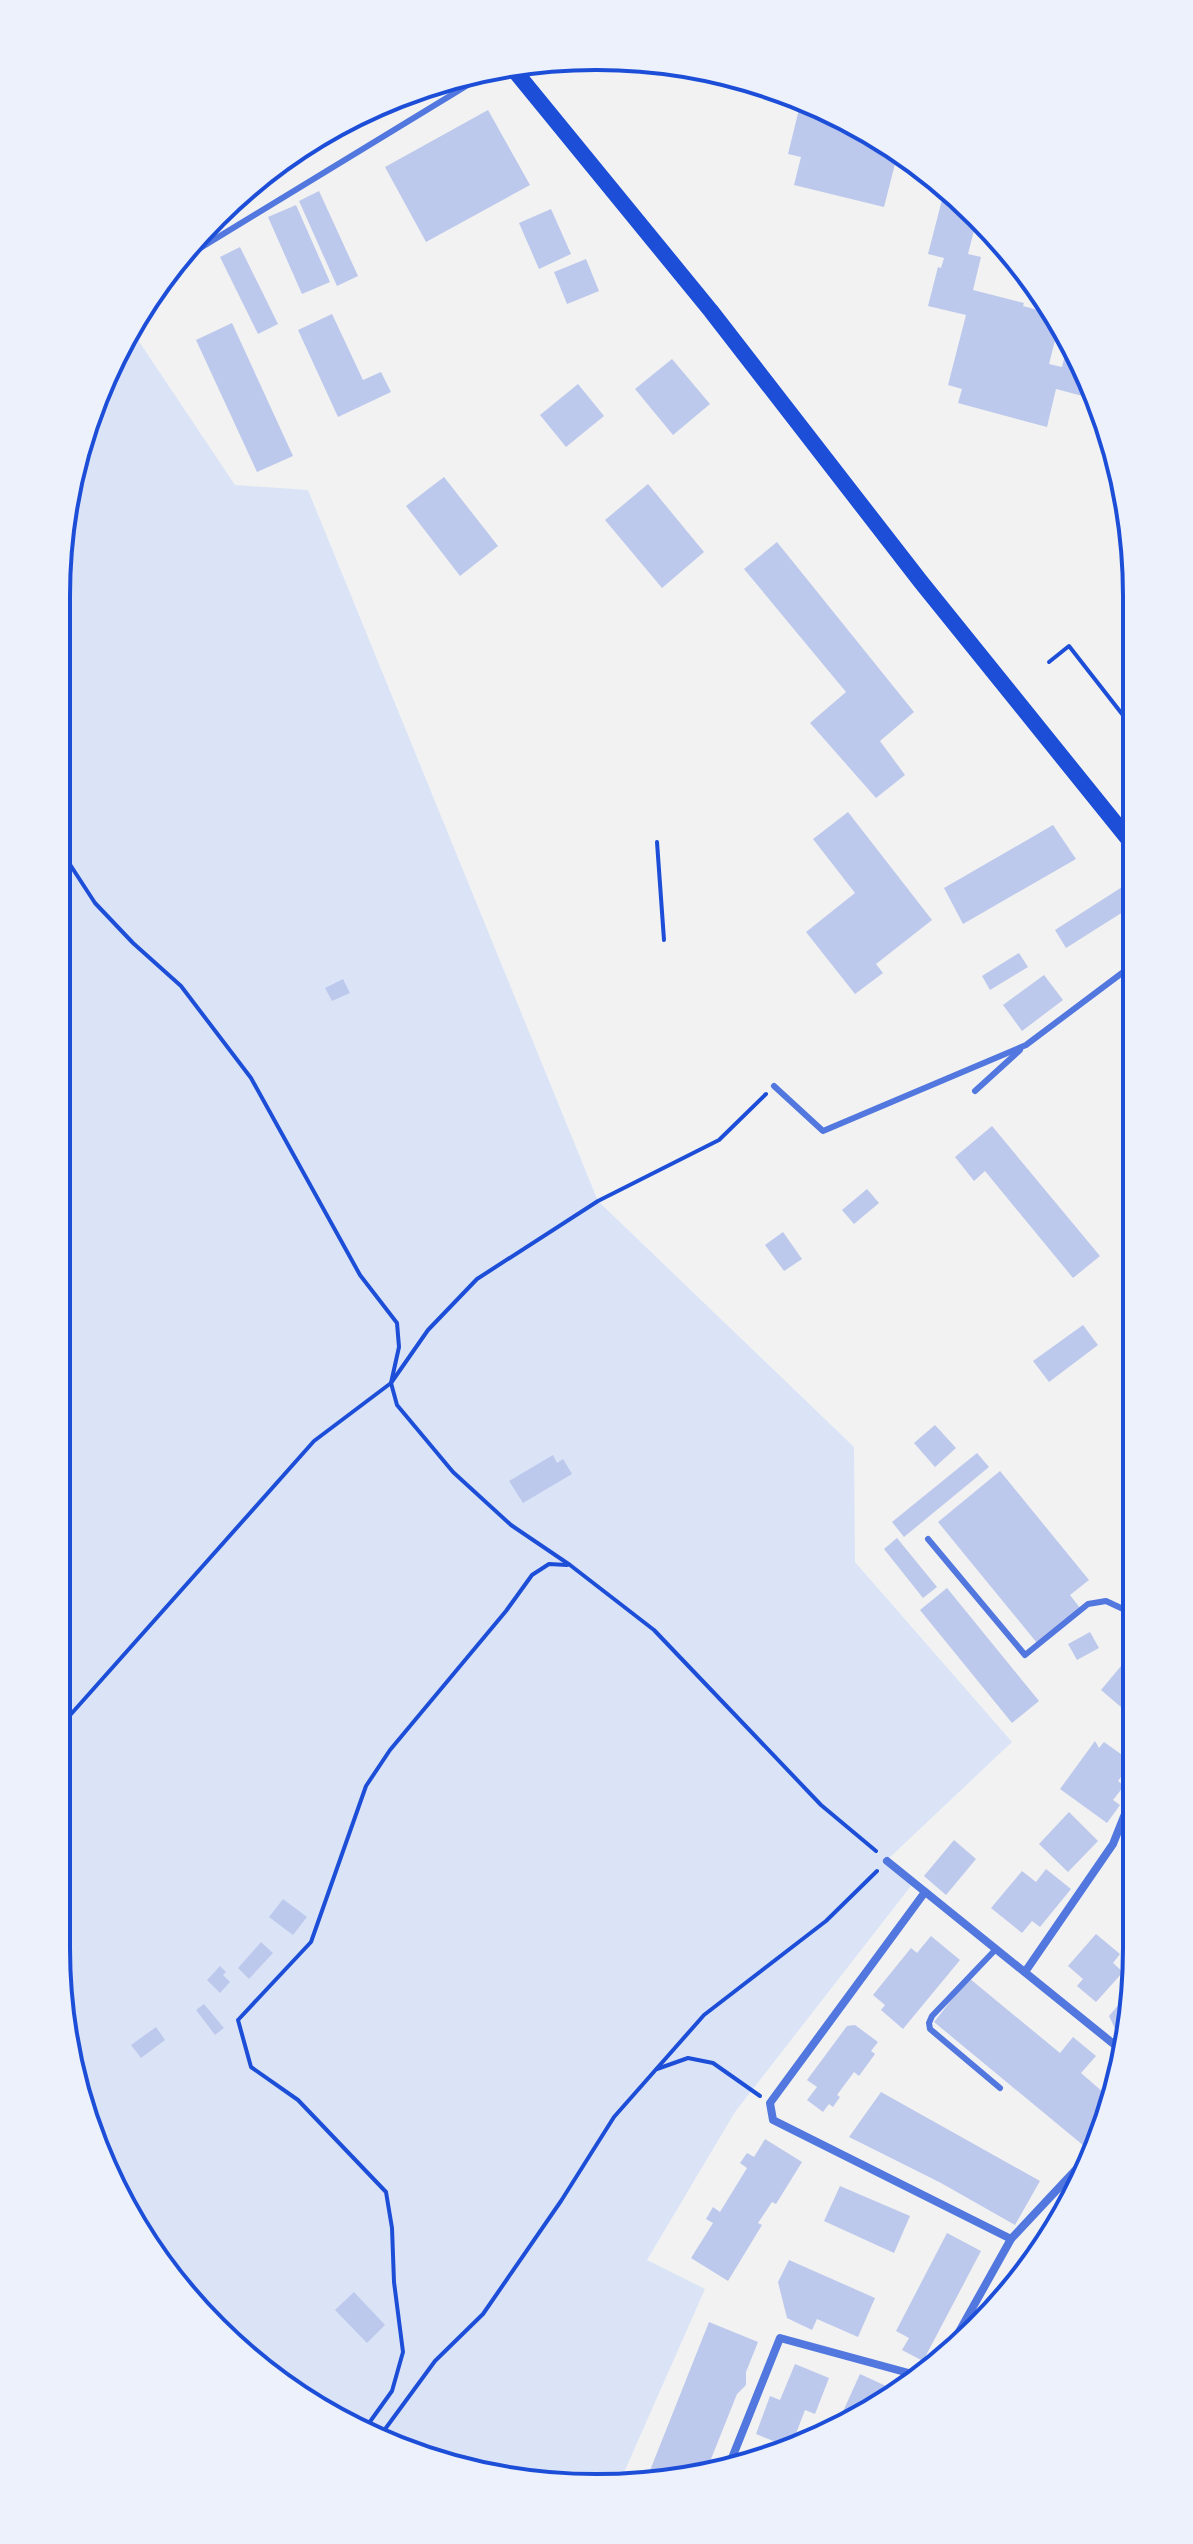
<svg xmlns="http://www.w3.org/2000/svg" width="1193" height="2544" viewBox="0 0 1193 2544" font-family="'Golos Text',sans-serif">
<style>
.green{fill:#dbe4f7}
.building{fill:#bdc9ec}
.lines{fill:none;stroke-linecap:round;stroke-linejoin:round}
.path{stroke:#1d4ed8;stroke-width:4}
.service{stroke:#5277de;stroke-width:6}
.minor{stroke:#5277de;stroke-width:8}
.secondary{stroke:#1d4ed8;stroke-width:16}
.rim{fill:none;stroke:#1d4ed8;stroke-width:4}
</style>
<rect width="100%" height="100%" fill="#f2f2f2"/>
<polygon class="green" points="130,328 235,485 308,490 598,1201 854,1447 855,1562 1012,1742 887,1860 914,1882 735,2112 647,2260 705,2289 618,2486 596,2488 492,2478 327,2416 190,2304 128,2217 85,2122 56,1947 56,596 66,491 97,390"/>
<g class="building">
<polygon points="420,88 365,125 358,114 389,97"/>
<polygon points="802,97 898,152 884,207 794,185 801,157 788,154"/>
<polygon points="488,110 530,185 426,242 385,167"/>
<polygon points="348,120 353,128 299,161 292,150"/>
<polygon points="319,191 358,276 337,286 299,201"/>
<polygon points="943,196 958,200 977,219 968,254 981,257 973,290 1024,303 1023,306 1052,314 1059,325 1049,364 1062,367 1066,351 1075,353 1096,389 1098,400 1056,389 1047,427 958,403 962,389 948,385 966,315 928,306 938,267 941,268 944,258 928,254"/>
<polygon points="296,205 330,282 302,294 268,217"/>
<polygon points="551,209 571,254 539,269 519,223"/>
<polygon points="240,247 278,324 258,334 220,257"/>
<polygon points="586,259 599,291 567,304 554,272"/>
<polygon points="332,314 363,380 381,372 391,392 338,417 298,330"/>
<polygon points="232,323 293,456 257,472 196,340"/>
<polygon points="672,359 710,404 673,435 635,389"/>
<polygon points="578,384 604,416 566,447 540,415"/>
<polygon points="444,477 498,546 460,576 406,506"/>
<polygon points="648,484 704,552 662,588 605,520"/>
<polygon points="777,542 914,712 880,741 905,775 876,798 810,723 846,692 744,569"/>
<polygon points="848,812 932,920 876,964 883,973 855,994 806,932 855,893 813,839"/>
<polygon points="1053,825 1076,859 963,924 944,888"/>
<polygon points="1133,880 1134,905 1066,948 1055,930"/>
<polygon points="1019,953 1028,967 990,990 982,976"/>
<polygon points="1044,975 1063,1000 1022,1031 1003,1005"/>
<polygon points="343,979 350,993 332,1001 325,988"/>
<polygon points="992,1126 1100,1256 1073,1278 985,1171 974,1181 955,1157"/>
<polygon points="867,1189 879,1203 854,1224 842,1210"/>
<polygon points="783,1232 802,1259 784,1271 765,1245"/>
<polygon points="1083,1325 1098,1345 1049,1382 1033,1361"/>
<polygon points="935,1425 956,1448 935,1467 914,1443"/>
<polygon points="977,1453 989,1467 904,1537 892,1522"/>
<polygon points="553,1455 557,1463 563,1459 572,1474 523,1503 509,1481"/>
<polygon points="1000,1471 1089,1580 1070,1595 1080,1608 1037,1643 938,1522"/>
<polygon points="897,1538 937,1587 923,1598 884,1549"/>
<polygon points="947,1588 1039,1701 1012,1723 920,1610"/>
<polygon points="1090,1632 1099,1648 1077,1660 1068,1644"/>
<polygon points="1126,1660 1136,1669 1136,1715 1134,1718 1101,1690"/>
<polygon points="1095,1741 1099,1748 1104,1742 1132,1762 1118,1781 1124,1786 1113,1800 1120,1805 1107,1823 1060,1789"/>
<polygon points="1069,1812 1098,1841 1068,1872 1039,1844"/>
<polygon points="954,1840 976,1859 946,1895 924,1876"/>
<polygon points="1046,1869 1071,1889 1040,1927 1032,1921 1022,1933 991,1908 1022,1871 1036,1882"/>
<polygon points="283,1899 307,1917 293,1935 269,1917"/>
<polygon points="1096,1934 1120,1954 1113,1963 1123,1972 1096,2002 1077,1986 1083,1979 1068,1966"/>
<polygon points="931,1936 960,1960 903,2029 881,2010 885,2005 873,1995 911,1948 917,1953"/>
<polygon points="261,1942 273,1953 249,1979 238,1968"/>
<polygon points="220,1966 226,1972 223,1975 230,1982 220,1993 207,1980"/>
<polygon points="969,1978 1060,2053 1073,2037 1096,2056 1081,2073 1112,2100 1106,2120 1084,2146 934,2022"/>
<polygon points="1133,1988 1129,2028 1128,2044 1118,2035 1109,2016"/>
<polygon points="204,2004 224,2028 215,2035 196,2010"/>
<polygon points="855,2025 878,2042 871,2051 875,2054 859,2076 854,2072 837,2095 840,2097 833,2107 829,2104 823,2112 807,2100 817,2087 807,2080 847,2026"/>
<polygon points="156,2027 165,2040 141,2058 131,2045"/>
<polygon points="881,2092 1040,2181 1015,2225 941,2183 849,2137"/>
<polygon points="765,2139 802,2162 776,2204 772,2202 758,2223 762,2225 728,2281 691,2258 713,2223 706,2219 713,2207 720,2212 747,2168 740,2163 747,2153 754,2157"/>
<polygon points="840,2186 910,2216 894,2253 824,2221"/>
<polygon points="1054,2218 1055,2219 1034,2254 1027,2247"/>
<polygon points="947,2233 981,2251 923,2361 902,2350 909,2338 896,2331"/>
<polygon points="789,2260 875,2298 858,2337 817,2319 812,2330 787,2318 778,2282"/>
<polygon points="354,2292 385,2325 367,2343 335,2310"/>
<polygon points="709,2322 758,2342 746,2372 746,2385 737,2394 709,2464 710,2475 701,2478 645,2483"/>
<polygon points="795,2364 829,2378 815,2414 805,2410 792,2444 786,2446 756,2434 770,2396 780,2400"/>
<polygon points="860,2374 897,2391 866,2416 836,2427"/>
</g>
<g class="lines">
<g class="path">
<polyline points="1049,662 1069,646 1133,728"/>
<polyline points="56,829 69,863 95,903 133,943 181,986 251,1078 360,1275 397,1323 399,1347 391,1383 397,1405 453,1472 511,1525 570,1565 654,1630 821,1805 876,1851"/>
<polyline points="657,842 664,940"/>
<polyline points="56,1731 314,1441 391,1383 428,1330 477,1279 598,1201 719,1140 766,1094"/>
<polyline points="657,2069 688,2058 713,2063 760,2096"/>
<polyline points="364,2430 392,2391 403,2352 394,2282 392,2228 386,2192 298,2100 251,2067 238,2020 311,1942 366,1786 390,1750 506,1611 532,1575 549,1564 567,1565"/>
<polyline points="380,2436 435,2361 483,2314 561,2201 614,2117 704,2015 826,1921 877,1871"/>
</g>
<g class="service">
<polyline points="174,264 499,66"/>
<polyline points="774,1086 823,1131 1026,1045 1134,964"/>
<polyline points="975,1091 1020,1050"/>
<polyline points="928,1539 1025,1655 1088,1604 1106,1601 1136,1615"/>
<polyline points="996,1949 932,2016 929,2023 930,2029 1000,2088"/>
</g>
<g class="minor">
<polyline points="887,1861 1126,2054"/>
<polyline points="925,1892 770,2103 773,2120 1011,2239"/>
<polyline points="1025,1972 1113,1844 1129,1804 1136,1746"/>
<polyline points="950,2348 1011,2239 1098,2146"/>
<polyline points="728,2468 780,2338 916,2375"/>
</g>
<polyline class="secondary" points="510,65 711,311 921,582 1133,845"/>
</g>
<path d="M0 0H1193V2544H0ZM596 70H597A526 526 0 0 1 1123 596V1948A526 526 0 0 1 597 2474H596A526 526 0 0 1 70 1948V596A526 526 0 0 1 596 70Z" fill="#edf1fc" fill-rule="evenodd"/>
<path class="rim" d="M596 70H597A526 526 0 0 1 1123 596V1948A526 526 0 0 1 597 2474H596A526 526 0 0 1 70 1948V596A526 526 0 0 1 596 70Z"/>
</svg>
